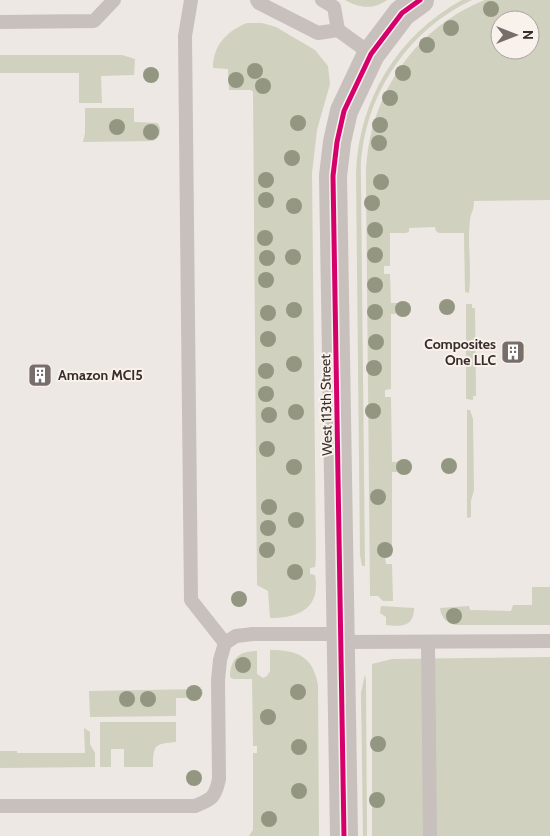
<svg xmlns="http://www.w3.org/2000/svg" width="550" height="836" viewBox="0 0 550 836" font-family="Cabin,sans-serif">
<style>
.green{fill:#d0d1be;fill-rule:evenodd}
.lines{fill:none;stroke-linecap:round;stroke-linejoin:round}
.lane{stroke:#c7c0bc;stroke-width:14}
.street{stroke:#c7c0bc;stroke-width:28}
.cycleway-casing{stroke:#f9f1ec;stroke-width:8}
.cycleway{stroke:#d6006c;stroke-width:5}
.tree{fill:#939781}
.labels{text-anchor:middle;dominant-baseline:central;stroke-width:4;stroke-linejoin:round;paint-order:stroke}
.poi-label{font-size:14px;font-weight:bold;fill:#372d2a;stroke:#f9f1ec;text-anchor:end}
.street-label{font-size:14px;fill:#372d2a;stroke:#f9f1ec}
</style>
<rect width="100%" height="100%" fill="#ede8e3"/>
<g class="green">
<path d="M345 0H387C374 10 358 8 345 0Z"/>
<path d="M462 0H472C412 28 370 87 362 152 360 163 361 173 361 183L365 566H362L360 555 356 173C359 99 397 36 462 0Z"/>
<path d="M485 0H550V200L474 201C474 211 471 212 470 220 467 243 472 268 469 293L465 292 464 233H439L436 231 435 227 409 228V232L406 233H390V266H384V274H390L391 303H406L410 306 411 309 406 313 391 314V389L385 390V397H391L392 462H408L412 465V468L408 472H392V556L385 557 386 564H392L393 601H383L378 596H370L366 179C366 102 411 29 485 0ZM500 20H530V50H500Z"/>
<path d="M247 23H262L276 27 315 50 328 66 330 84 317 130 312 173 316 557 315 567 310 568V574L315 575C321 608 299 618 270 618L268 591 257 585 253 92 251 90H229L228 69 213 68C213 45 227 31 247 23Z"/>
<polygon points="0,55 122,55 135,59 134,75 101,76 102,103 79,103 79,73 0,73"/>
<path d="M85 108H134V122L157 123C163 128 160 138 153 141L83 142 85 133Z"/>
<polygon points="466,304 472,304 472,308 475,308 476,396 473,396 473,400 466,399"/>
<polygon points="467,410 470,410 473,419 474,490 471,501 471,517 467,518"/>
<path d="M532 587H550V625H455C446 623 441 617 440 608L469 606 470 610H473L511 611 513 605H532Z"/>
<path d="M381 606 414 608C414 627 401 627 386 625V617L380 613Z"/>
<path d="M270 650C297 650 313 656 318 685L319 836H249L253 830V753H257V746H253L252 679H233L230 677C230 659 239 651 257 651V674L263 678 267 676 270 671Z"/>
<polygon points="550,657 550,836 372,836 372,664 392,659"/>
<polygon points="365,674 366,681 367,836 363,836 361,693"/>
<polygon points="202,689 203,694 200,698 176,698 176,716 90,717 89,691"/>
<path d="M100 722H176V742C155 744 153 744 153 767H124V749H111V767H100Z"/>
<polygon points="84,728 90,732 90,744 95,753 95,767 0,768 0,751 17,751 17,753 85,753"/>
</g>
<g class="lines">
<g class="lane">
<polyline points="191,0 185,36 191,600 225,643"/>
<polyline points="257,0 259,3 318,33 338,30 334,7 322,0"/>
<polyline points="0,22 94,21 114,0"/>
<polyline points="338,30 371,54"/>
<polyline points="341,642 550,641"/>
<polyline points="428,642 430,836"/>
<path d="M0 806H195C212 799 215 798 219 779L218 680 220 660 225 643 236 636 253 634H341"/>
</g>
<polyline class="street" points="344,836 333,176 337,142 344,111 371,54 402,13 420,0"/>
<g class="cycleway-casing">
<polyline id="cycleway" points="344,836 333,176 337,142 344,111 371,54 402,13 420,0"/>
</g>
<use href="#cycleway" class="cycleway"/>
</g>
<g class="tree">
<circle cx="491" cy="9" r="8"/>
<circle cx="451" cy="28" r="8"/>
<circle cx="427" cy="45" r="8"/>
<circle cx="255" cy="71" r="8"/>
<circle cx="403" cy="73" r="8"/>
<circle cx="151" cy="75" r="8"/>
<circle cx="236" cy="80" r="8"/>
<circle cx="263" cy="86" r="8"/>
<circle cx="390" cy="98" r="8"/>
<circle cx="298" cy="123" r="8"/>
<circle cx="380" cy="125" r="8"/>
<circle cx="117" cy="127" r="8"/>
<circle cx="151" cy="132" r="8"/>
<circle cx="379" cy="143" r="8"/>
<circle cx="292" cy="158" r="8"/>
<circle cx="266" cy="180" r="8"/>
<circle cx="381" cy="182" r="8"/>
<circle cx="266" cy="200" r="8"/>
<circle cx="372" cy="203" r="8"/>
<circle cx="294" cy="206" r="8"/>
<circle cx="375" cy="230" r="8"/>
<circle cx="265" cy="238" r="8"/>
<circle cx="375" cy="255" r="8"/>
<circle cx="293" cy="257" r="8"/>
<circle cx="267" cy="258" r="8"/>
<circle cx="266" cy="280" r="8"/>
<circle cx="375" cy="285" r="8"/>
<circle cx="447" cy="307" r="8"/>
<circle cx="403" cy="309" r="8"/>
<circle cx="294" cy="310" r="8"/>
<circle cx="375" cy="312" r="8"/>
<circle cx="268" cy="313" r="8"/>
<circle cx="268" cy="339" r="8"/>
<circle cx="376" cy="342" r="8"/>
<circle cx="294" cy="364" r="8"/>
<circle cx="374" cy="368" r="8"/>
<circle cx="266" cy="371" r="8"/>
<circle cx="266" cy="394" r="8"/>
<circle cx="373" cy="411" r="8"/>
<circle cx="296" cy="412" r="8"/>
<circle cx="269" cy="415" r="8"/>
<circle cx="267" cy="449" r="8"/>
<circle cx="449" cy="466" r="8"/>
<circle cx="294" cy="467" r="8"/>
<circle cx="404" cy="467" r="8"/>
<circle cx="378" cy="497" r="8"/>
<circle cx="269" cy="507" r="8"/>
<circle cx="296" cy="520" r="8"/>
<circle cx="268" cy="528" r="8"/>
<circle cx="267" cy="550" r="8"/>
<circle cx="385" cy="550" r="8"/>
<circle cx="295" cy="572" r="8"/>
<circle cx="239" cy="599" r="8"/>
<circle cx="454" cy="616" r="8"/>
<circle cx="243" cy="665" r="8"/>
<circle cx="298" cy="692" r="8"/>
<circle cx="194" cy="693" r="8"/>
<circle cx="127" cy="699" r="8"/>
<circle cx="148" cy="699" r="8"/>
<circle cx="268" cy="717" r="8"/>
<circle cx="378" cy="744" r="8"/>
<circle cx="299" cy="747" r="8"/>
<circle cx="194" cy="778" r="8"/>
<circle cx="299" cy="791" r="8"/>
<circle cx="377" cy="800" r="8"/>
<circle cx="269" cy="819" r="8"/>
</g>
<defs>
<g id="building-square" transform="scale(1.25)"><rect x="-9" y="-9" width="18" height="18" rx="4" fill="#776e6b" stroke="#f9f1ec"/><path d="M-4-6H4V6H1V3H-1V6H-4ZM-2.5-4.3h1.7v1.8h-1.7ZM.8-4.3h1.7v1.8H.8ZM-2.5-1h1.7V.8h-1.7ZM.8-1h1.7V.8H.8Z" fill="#fff"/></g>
</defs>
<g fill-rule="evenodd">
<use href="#building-square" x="513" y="352"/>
<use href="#building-square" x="40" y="375"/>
</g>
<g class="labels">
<g class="poi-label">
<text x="496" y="344">Composites<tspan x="496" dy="16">One LLC</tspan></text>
<text x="58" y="375" text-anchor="start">Amazon MCI5</text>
</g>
<g class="street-label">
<text transform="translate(326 405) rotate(-91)">West 113th Street</text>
</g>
</g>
<g transform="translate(515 35) rotate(90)"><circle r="24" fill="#f9f1ec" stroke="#aba39e"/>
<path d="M0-4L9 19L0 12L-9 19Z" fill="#776e6b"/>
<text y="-8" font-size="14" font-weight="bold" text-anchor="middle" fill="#372d2a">N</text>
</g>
</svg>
